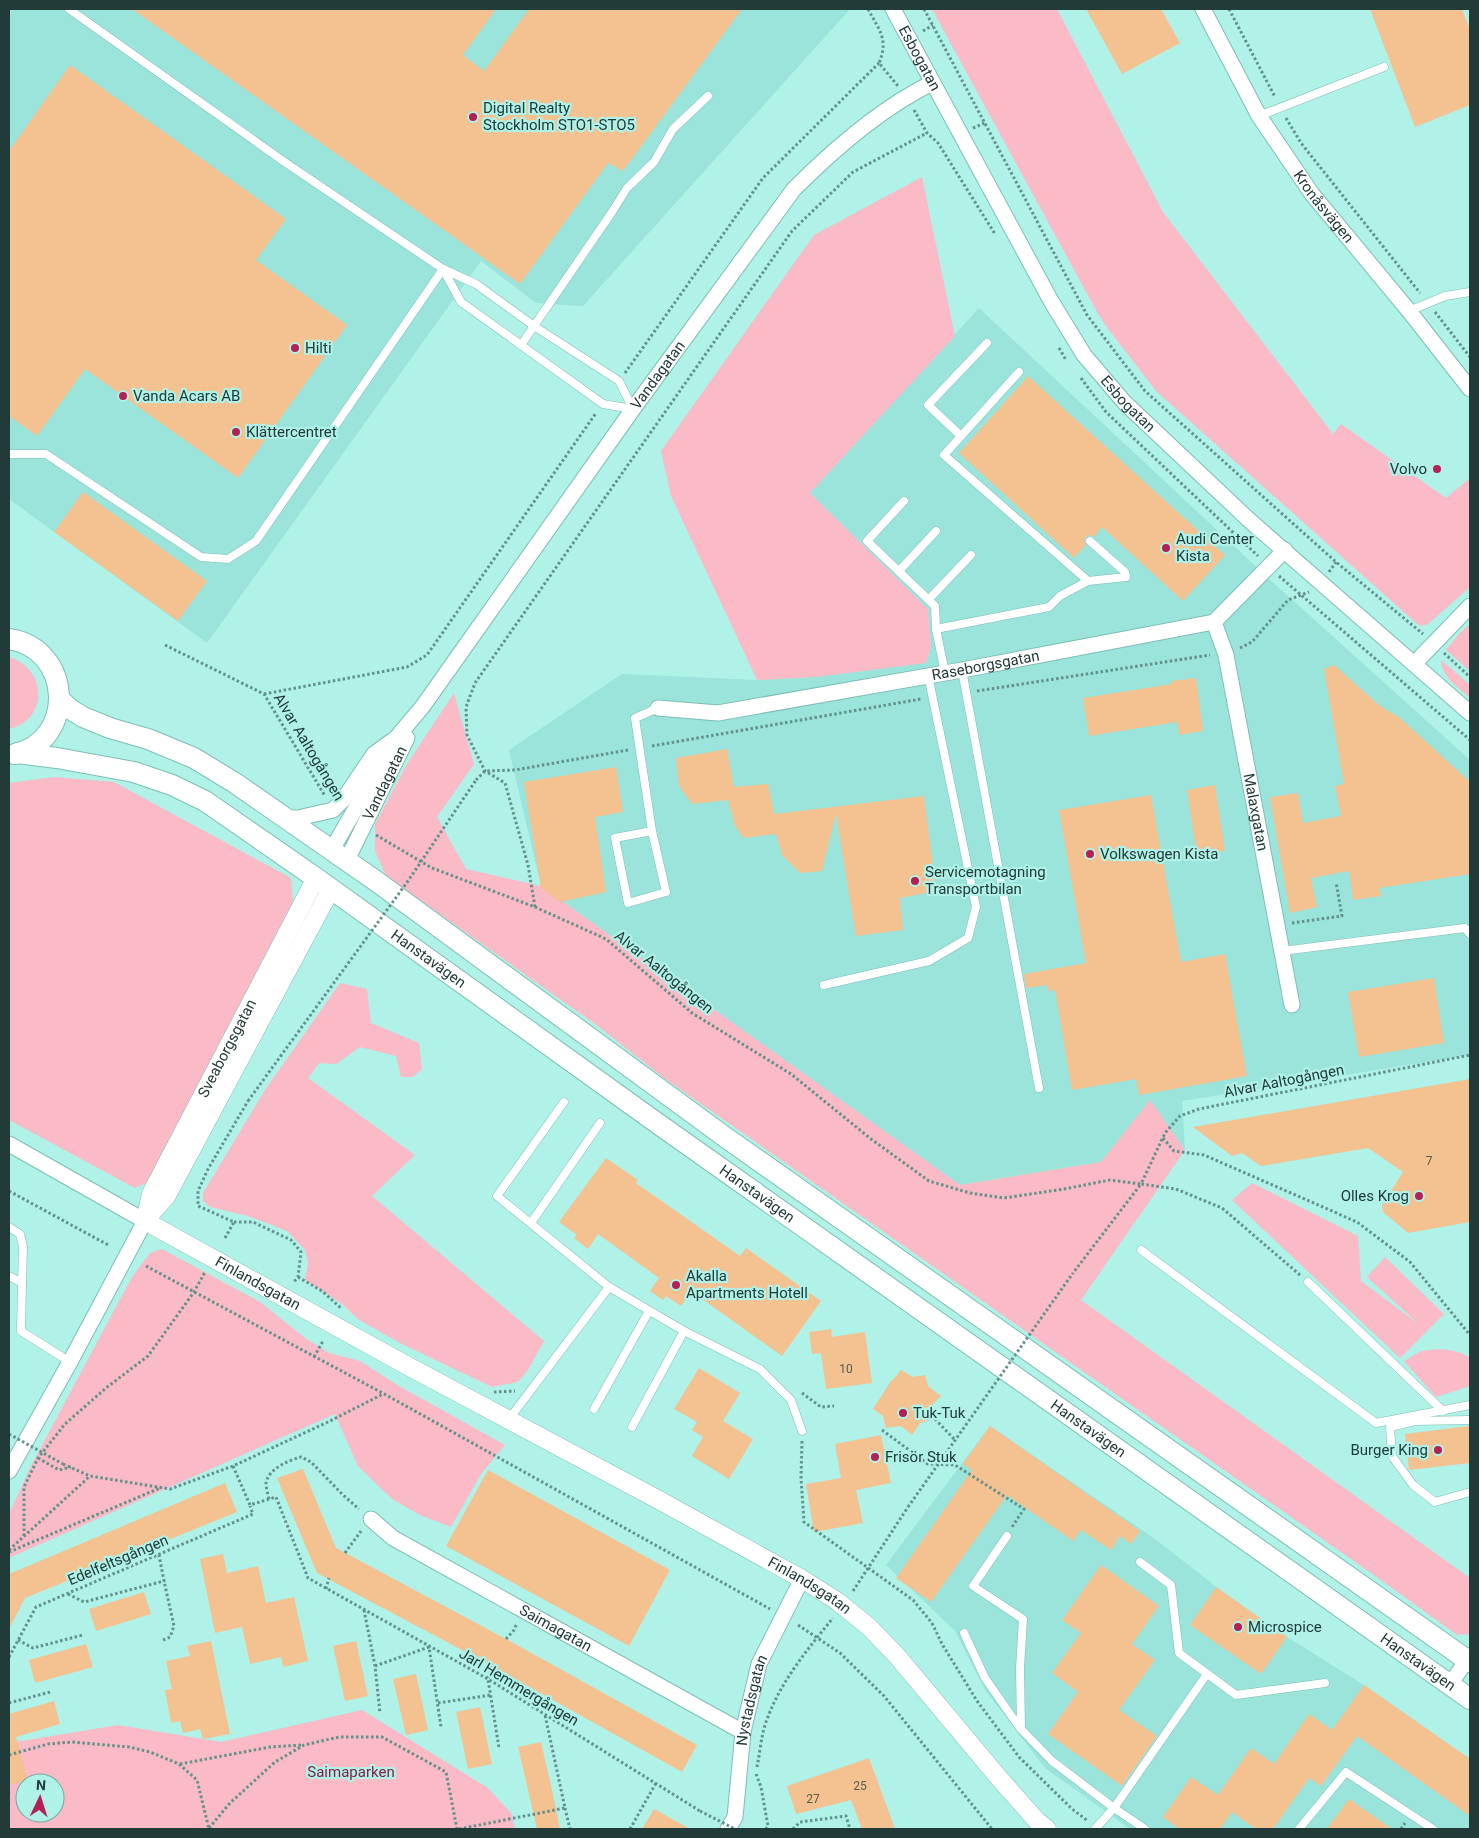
<svg xmlns="http://www.w3.org/2000/svg" width="1479" height="1838" viewBox="0 0 1479 1838" font-family="Roboto,sans-serif">
<style>
.built{fill:#9ae4db}
.green{fill:#fabac6;fill-rule:evenodd}
.building{fill:#f4c290}
.lines{fill:none;stroke-linecap:round;stroke-linejoin:round}
.service-casing{stroke:#7dbdb5;stroke-width:9}
.minor-casing{stroke:#7dbdb5;stroke-width:17}
.tertiary-casing{stroke:#7dbdb5;stroke-width:19}
.secondary-casing{stroke:#7dbdb5;stroke-width:22}
.path{stroke:#64918b;stroke-width:3;stroke-dasharray:2.5 2.5;stroke-linecap:butt}
.service{stroke:#fff;stroke-width:8}
.minor{stroke:#fff;stroke-width:15}
.tertiary{stroke:#fff;stroke-width:18}
.secondary{stroke:#fff;stroke-width:20}
.path-bridge{stroke:#64918b;stroke-width:3;stroke-dasharray:2.5 2.5;stroke-linecap:butt}
.poi-dot{fill:#b12154;stroke:#b0f1e8;stroke-width:2}
.labels{text-anchor:middle;dominant-baseline:central;stroke-width:4.5;stroke-linejoin:round;paint-order:stroke}
.number-label{font-size:12px;fill:#565d4e}
.street-label{font-size:15px;fill:#213b38;stroke:#b0f1e8}
.poi-label{font-size:15px;fill:#213b38;stroke:#b0f1e8;text-anchor:start}
.park-label{font-size:15px;fill:#862041;stroke:#b0f1e8}
</style>
<rect width="100%" height="100%" fill="#b0f1e8"/>
<g class="built">
<polygon points="9,9 850,9 583,306 536,303 481,261 207,643 9,499"/>
<polygon points="979,308 1278,587 1470,760 1470,1055 1182,1101 1185,1150 1150,1101 1101,1162 960,1185 541,886 509,750 622,674 757,680 816,677 926,662 931,647 928,609 810,493"/>
<polygon points="990,1426 1155,1539 1219,1589 1287,1637 1364,1685 1470,1759 1470,1829 1130,1829 1045,1768 985,1690 955,1631 886,1565"/>
</g>
<g class="green">
<polygon points="932,9 1057,9 1163,212 1333,434 1341,424 1446,498 1470,478 1470,587 1428,624 1421,626 1415,622 1156,391 1106,326 1097,312"/>
<polygon points="922,177 955,336 810,493 928,609 931,647 926,663 816,677 757,680 671,496 661,451 814,235"/>
<polygon points="1470,624 1470,671 1446,650 1460,633"/>
<path d="M9 657C47 668 49 720 9 729Z"/>
<path d="M1441 660 1470 685V698C1458 687 1442 678 1441 660Z"/>
<polygon points="454,693 474,764 437,817 466,869 541,886 960,1185 1101,1162 1150,1100 1185,1150 1081,1300 1470,1578 1470,1634 1457,1635 1378,1578 664,1078 595,1024 386,876 375,851 375,824 407,764"/>
<polygon points="54,777 114,782 291,878 293,901 267,963 150,1181 135,1188 9,1120 9,783"/>
<polygon points="340,983 367,989 371,1023 419,1043 422,1069 413,1077 401,1077 396,1056 360,1047 336,1064 319,1063 308,1078 415,1155 372,1196 544,1341 528,1370 518,1382 492,1387 402,1344 359,1320 342,1304 305,1280 308,1263 305,1250 287,1231 248,1216 210,1207 203,1201 203,1193 265,1090"/>
<polygon points="1252,1183 1358,1236 1361,1281 1420,1325 1367,1277 1385,1257 1444,1314 1400,1358 1232,1200"/>
<polygon points="162,1249 260,1302 305,1338 329,1353 360,1361 399,1386 505,1445 481,1474 451,1527 422,1516 392,1499 358,1466 335,1414 9,1558 9,1514 32,1464 132,1277 150,1253"/>
<path d="M1438 1349C1449 1350 1461 1351 1470 1358V1386L1436 1397 1404 1361 1421 1351Z"/>
<path d="M362 1710 488 1788 511 1813 515 1829H9V1743L118 1725 221 1742ZM25 1783H55V1813H25Z"/>
</g>
<g class="building">
<polygon points="132,9 496,9 463,55 484,71 529,9 742,9 623,171 608,163 520,284"/>
<polygon points="1086,9 1161,9 1180,43 1122,74"/>
<polygon points="1370,9 1462,9 1470,30 1470,105 1415,127"/>
<polygon points="70,65 286,219 256,260 347,325 238,478 85,369 37,436 9,416 9,151"/>
<polygon points="1028,376 1225,555 1183,601 1102,527 1094,537 1091,535 1086,537 1084,540 1086,545 1074,558 959,453"/>
<polygon points="83,492 207,581 178,621 54,532"/>
<polygon points="1334,665 1380,706 1400,718 1470,782 1470,874 1379,888 1381,896 1353,900 1349,871 1311,878 1317,907 1290,913 1270,797 1298,793 1303,823 1341,816 1335,786 1344,784 1324,669"/>
<polygon points="1196,678 1203,731 1179,735 1177,722 1089,736 1083,698 1172,684 1171,681"/>
<polygon points="727,749 734,787 768,784 774,814 924,796 936,891 900,898 903,930 856,936 836,814 822,871 800,873 782,855 776,834 744,838 735,826 728,800 692,804 679,786 676,758"/>
<polygon points="616,767 623,812 595,817 606,892 560,902 541,888 524,782"/>
<polygon points="1215,785 1225,851 1197,855 1187,790"/>
<polygon points="1151,795 1181,962 1225,954 1247,1076 1139,1095 1136,1079 1072,1090 1055,990 1048,991 1047,985 1026,988 1024,974 1086,963 1059,810"/>
<polygon points="1434,978 1444,1043 1359,1057 1348,992"/>
<polygon points="1470,1079 1470,1222 1408,1233 1383,1212 1382,1205 1403,1172 1368,1148 1261,1166 1242,1153 1232,1156 1193,1127"/>
<polygon points="606,1158 638,1180 636,1183 740,1256 746,1248 821,1301 782,1356 691,1291 681,1306 666,1296 663,1300 650,1291 659,1278 598,1234 588,1249 574,1238 577,1235 559,1222"/>
<polygon points="831,1329 832,1337 865,1332 872,1383 826,1389 821,1353 812,1354 809,1332"/>
<polygon points="699,1368 740,1393 723,1421 753,1439 729,1479 692,1456 703,1437 692,1430 697,1422 674,1409"/>
<polygon points="901,1370 913,1377 925,1375 928,1386 941,1396 932,1405 935,1419 920,1423 912,1435 901,1426 886,1428 883,1416 873,1409 891,1381 893,1380"/>
<polygon points="990,1426 1140,1531 1131,1544 1120,1536 1111,1550 1081,1530 1073,1541 1007,1495 931,1602 896,1578 972,1470 963,1464"/>
<polygon points="1469,1426 1470,1463 1409,1470 1405,1434"/>
<polygon points="881,1435 891,1483 856,1490 863,1523 814,1532 806,1484 841,1478 835,1444"/>
<polygon points="303,1469 336,1548 506,1639 697,1745 682,1772 492,1666 317,1573 277,1478"/>
<polygon points="488,1470 670,1570 629,1646 446,1546"/>
<polygon points="225,1483 237,1512 25,1598 9,1629 9,1574"/>
<polygon points="223,1554 227,1573 258,1566 266,1603 294,1597 308,1661 283,1667 281,1657 250,1664 242,1627 215,1633 200,1559"/>
<polygon points="1101,1565 1159,1606 1132,1644 1155,1660 1119,1710 1157,1736 1122,1786 1048,1734 1078,1692 1052,1673 1081,1633 1062,1620"/>
<polygon points="1216,1587 1287,1637 1261,1674 1190,1625"/>
<polygon points="144,1592 151,1614 96,1631 89,1609"/>
<polygon points="211,1641 230,1734 203,1739 200,1729 183,1733 180,1721 171,1723 165,1690 172,1689 166,1661 190,1656 187,1646"/>
<polygon points="356,1641 368,1696 345,1701 333,1646"/>
<polygon points="86,1644 93,1667 35,1683 29,1660"/>
<polygon points="416,1674 428,1730 406,1735 393,1679"/>
<polygon points="1364,1685 1470,1759 1470,1816 1357,1736 1321,1786 1309,1778 1273,1829 1256,1829 1232,1812 1220,1829 1179,1829 1163,1817 1191,1777 1218,1795 1251,1748 1274,1764 1309,1714 1332,1730"/>
<polygon points="54,1701 60,1724 16,1737 28,1780 9,1785 9,1714"/>
<polygon points="480,1707 492,1764 468,1769 456,1712"/>
<polygon points="541,1742 554,1799 560,1829 537,1829 518,1747"/>
<polygon points="869,1758 895,1829 862,1829 851,1800 796,1814 787,1786"/>
<polygon points="1349,1799 1392,1829 1327,1829"/>
<polygon points="654,1809 690,1829 642,1829"/>
</g>
<g class="lines">
<g class="service-casing">
<g id="service">
<polyline points="69,9 286,163 443,269 476,284 534,326 619,381 633,409"/>
<polyline points="1259,116 1384,67"/>
<polyline points="443,269 461,302 603,404 633,409"/>
<polyline points="1409,311 1445,296 1470,292"/>
<polyline points="521,345 612,212 627,188 654,162 673,129 708,96"/>
<polyline points="961,436 928,405 987,343"/>
<polyline points="9,454 46,454 201,557 228,559 256,541 443,269"/>
<polyline points="904,501 867,541 935,606 936,629"/>
<polyline points="899,571 936,531"/>
<polyline points="1088,581 1126,577 1125,572 1090,541"/>
<polyline points="929,599 971,555"/>
<polyline points="962,670 1039,1088"/>
<polyline points="945,673 936,629 1049,607 1060,596 1088,581 944,455 1019,372"/>
<polyline points="652,831 666,892 628,903 615,838 652,831 635,718 658,708"/>
<polyline points="1282,951 1465,928 1470,934"/>
<polyline points="824,985 929,961 968,938 976,907 928,675"/>
<polyline points="564,1102 497,1196 609,1287 684,1331 760,1369 791,1400 802,1431"/>
<polyline points="531,1223 600,1123"/>
<polyline points="9,1227 20,1234 23,1247 22,1283"/>
<polyline points="1141,1250 1376,1423 1470,1405"/>
<polyline points="9,1276 22,1283 21,1331 70,1362"/>
<polyline points="1308,1282 1443,1411"/>
<polyline points="594,1409 649,1311"/>
<polyline points="509,1419 609,1287"/>
<polyline points="1470,1420 1415,1421 1390,1427 1392,1456 1413,1485 1435,1502 1470,1492"/>
<polyline points="632,1427 684,1331"/>
<polyline points="1007,1536 973,1586 1023,1619 1020,1668 1021,1729 1052,1761 1114,1808 1145,1829"/>
<polyline points="1140,1562 1171,1585 1179,1653 1236,1695 1325,1683"/>
<polyline points="964,1633 985,1678 1020,1728"/>
<polyline points="1095,1829 1114,1808 1207,1674"/>
<polyline points="1299,1829 1346,1772 1433,1829"/>
</g>
</g>
<g class="minor-casing">
<g id="minor">
<path id="s1" d="M893 9 1051 301 1084 355 1125 403 1249 520 1470 713"/>
<path id="s2" d="M1203 9 1259 116 1312 194 1409 311 1470 389"/>
<path id="s3" d="M1214 622 1226 655 1292 1005"/>
<polyline points="1414,664 1470,606"/>
<path id="s4" d="M658 708 718 713 962 670 1214 622 1285 550"/>
<polyline points="285,818 298,818 333,810 343,800 374,754 392,741"/>
<path id="s5" d="M331 851 397 737 423 706 633 409 794 189C834 149 881 108 932 83"/>
<path id="s6" d="M346 862 407 738"/>
<polyline points="9,1144 145,1221 70,1362 9,1471"/>
<path id="s7" d="M371 1519 393 1538 743 1732"/>
<polyline points="1450,1684 1470,1656"/>
<path id="s8" d="M728 1829 735 1817 743 1732 759 1664 802 1579"/>
</g>
</g>
<g class="tertiary-casing">
<g id="tertiary">
<polyline points="147,1218 166,1197 331,889"/>
<path id="s9" d="M145 1221 406 1365 657 1499 802 1579 837 1601 869 1627 897 1656 999 1778 1037 1821 1047 1829"/>
<path id="s10" d="M145 1221 151 1194 316 878"/>
</g>
</g>
<g class="secondary-casing">
<g id="secondary">
<path d="M9 639C72 648 77 740 15 754"/>
<polyline points="60,700 70,709 83,717 110,728 148,739 194,758 235,783 376,881 725,1137 1470,1662"/>
<path id="s11" d="M18 753 57 758 134 772 172 785 205 801 316 878 657 1123 1470 1699"/>
</g>
</g>
<g class="path">
<path d="M868 9C879 30 889 39 879 63L898 86"/>
<polyline points="924,9 1087,315 1145,391 1336,562 1423,634"/>
<polyline points="1229,9 1275,97"/>
<polyline points="923,31 933,25"/>
<polyline points="914,110 927,133 938,143 995,234"/>
<polyline points="1286,118 1301,143 1420,293"/>
<polyline points="973,128 985,123"/>
<polyline points="1435,312 1470,357"/>
<polyline points="1059,348 1066,360"/>
<polyline points="625,373 763,178 879,63"/>
<polyline points="1081,378 1106,412 1258,556"/>
<polyline points="1329,572 1336,562"/>
<polyline points="1279,576 1470,740"/>
<polyline points="165,645 264,694 325,796"/>
<polyline points="1240,648 1252,642 1288,600 1309,592"/>
<polyline points="1444,653 1470,677"/>
<polyline points="977,691 1210,655"/>
<polyline points="264,694 407,667 427,655 596,413"/>
<polyline points="652,746 921,699"/>
<polyline points="476,780 485,771 515,770 628,750"/>
<polyline points="376,835 432,868 535,907 606,939 692,1013 791,1074 871,1139 929,1181 970,1193 1004,1198 1064,1189 1110,1180 1141,1184 1073,1273"/>
<polyline points="535,907 528,865 505,783 485,771 467,735 466,707 475,683 792,231 853,172 927,133"/>
<polyline points="1292,923 1342,916 1336,882"/>
<polyline points="1163,1138 1174,1151 1204,1155 1357,1222 1410,1262 1470,1335"/>
<polyline points="9,1191 110,1246"/>
<polyline points="234,1222 253,1222 291,1240 301,1252 298,1277 293,1283"/>
<polyline points="225,1238 234,1222 198,1206 198,1191 208,1169 248,1101"/>
<polyline points="146,1266 388,1396 770,1609"/>
<polyline points="1300,1275 1222,1208 1176,1189 1141,1184 1165,1133 1180,1116 1199,1109 1470,1055"/>
<polyline points="298,1277 322,1291 342,1309"/>
<polyline points="314,1357 323,1341"/>
<polyline points="494,1392 515,1391"/>
<polyline points="802,1393 821,1407 834,1406"/>
<polyline points="935,1419 955,1440"/>
<polyline points="882,1430 928,1464 955,1465 1024,1509 1012,1527"/>
<polyline points="802,1441 801,1478 804,1522 913,1600 932,1623 942,1644 977,1701 1019,1757 1072,1809 1088,1821"/>
<polyline points="38,1458 59,1470 71,1467"/>
<polyline points="63,1464 90,1476 170,1489 233,1466 328,1422 383,1394"/>
<polyline points="233,1466 250,1505 276,1497 308,1578 488,1679 700,1811"/>
<path d="M269 1499C268 1494 266 1488 266 1483 268 1469 289 1460 301 1457L311 1462 343 1495 359 1509"/>
<polyline points="24,1536 24,1487 38,1458 65,1424 106,1388 148,1356 194,1292 205,1272"/>
<polyline points="9,1550 90,1476"/>
<polyline points="9,1552 160,1488"/>
<polyline points="345,1553 361,1531"/>
<polyline points="326,1589 329,1578"/>
<polyline points="853,1591 908,1507"/>
<polyline points="68,1594 84,1602 164,1581 159,1555"/>
<polyline points="364,1610 375,1666 380,1713"/>
<polyline points="798,1625 840,1653 884,1696 992,1829"/>
<polyline points="506,1639 514,1630 517,1623"/>
<polyline points="18,1640 33,1648 83,1635"/>
<polyline points="163,1640 170,1637 174,1626 164,1581"/>
<polyline points="9,1657 36,1607 253,1514 250,1506"/>
<polyline points="375,1666 429,1647 441,1727"/>
<polyline points="492,1666 488,1679 499,1748"/>
<polyline points="9,1703 50,1692"/>
<polyline points="438,1703 491,1695"/>
<polyline points="9,1755 48,1744 72,1742 129,1747 150,1752 179,1764 197,1780 209,1829"/>
<polyline points="180,1764 270,1747 302,1745"/>
<path d="M757 1767C760 1753 761 1736 766 1722 780 1682 807 1650 833 1618"/>
<polyline points="756,1774 761,1787 768,1826 766,1829"/>
<polyline points="565,1808 570,1829"/>
<polyline points="209,1828 230,1803 275,1762 304,1745 339,1737 382,1737 446,1772 457,1829"/>
<polyline points="459,1829 565,1808 545,1715"/>
<polyline points="630,1829 656,1783"/>
<polyline points="793,1829 800,1822 846,1816 850,1829"/>
<polyline points="1401,1829 1405,1823"/>
</g>
<use href="#service" class="service"/>
<use href="#minor" class="minor"/>
<use href="#tertiary" class="tertiary"/>
<use href="#secondary" class="secondary"/>
<g class="path-bridge">
<polyline points="248,1101 408,881 476,780"/>
<polyline points="9,1434 63,1464"/>
<polyline points="908,1507 1073,1273"/>
<polyline points="700,1811 735,1829"/>
</g>
</g>
<g class="poi-dot">
<circle cx="473" cy="117" r="5"/>
<circle cx="295" cy="348" r="5"/>
<circle cx="123" cy="396" r="5"/>
<circle cx="236" cy="432" r="5"/>
<circle cx="1437" cy="469" r="5"/>
<circle cx="1166" cy="548" r="5"/>
<circle cx="1090" cy="854" r="5"/>
<circle cx="915" cy="881" r="5"/>
<circle cx="1419" cy="1196" r="5"/>
<circle cx="676" cy="1285" r="5"/>
<circle cx="903" cy="1413" r="5"/>
<circle cx="1438" cy="1450" r="5"/>
<circle cx="875" cy="1457" r="5"/>
<circle cx="1238" cy="1627" r="5"/>
</g>
<g class="labels">
<g class="number-label">
<text x="1429" y="1161">7</text>
<text x="846" y="1369">10</text>
<text x="860" y="1786">25</text>
<text x="813" y="1799">27</text>
</g>
<g class="street-label">
<text stroke="none"><textPath href="#s1" startOffset="56">Esbogatan</textPath></text>
<text stroke="none"><textPath href="#s2" startOffset="232">Kronåsvägen</textPath></text>
<text stroke="none"><textPath href="#s5" startOffset="578">Vandagatan</textPath></text>
<text stroke="none"><textPath href="#s1" startOffset="461">Esbogatan</textPath></text>
<text stroke="none"><textPath href="#s4" startOffset="332">Raseborgsgatan</textPath></text>
<text transform="translate(309 747) rotate(59)">Alvar Aaltogången</text>
<text stroke="none"><textPath href="#s6" startOffset="88">Vandagatan</textPath></text>
<text stroke="none"><textPath href="#s3" startOffset="195">Malaxgatan</textPath></text>
<text stroke="none"><textPath href="#s11" startOffset="468">Hanstavägen</textPath></text>
<text transform="translate(664 972) rotate(39)">Alvar Aaltogången</text>
<text stroke="none"><textPath href="#s10" startOffset="192">Sveaborgsgatan</textPath></text>
<text transform="translate(1284 1081) rotate(-11)">Alvar Aaltogången</text>
<text stroke="none"><textPath href="#s11" startOffset="872">Hanstavägen</textPath></text>
<text stroke="none"><textPath href="#s9" startOffset="129">Finlandsgatan</textPath></text>
<text stroke="none"><textPath href="#s11" startOffset="1278">Hanstavägen</textPath></text>
<text transform="translate(118 1560) rotate(-23)">Edelfeltsgången</text>
<text stroke="none"><textPath href="#s9" startOffset="758">Finlandsgatan</textPath></text>
<text stroke="none"><textPath href="#s7" startOffset="215">Saimagatan</textPath></text>
<text stroke="none"><textPath href="#s11" startOffset="1682">Hanstavägen</textPath></text>
<text transform="translate(519 1687) rotate(31)">Jarl Hemmergången</text>
<text stroke="none"><textPath href="#s8" startOffset="132">Nystadsgatan</textPath></text>
</g>
<g class="poi-label">
<text x="483" y="108">Digital Realty<tspan x="483" dy="17">Stockholm STO1-STO5</tspan></text>
<text x="305" y="348">Hilti</text>
<text x="133" y="396">Vanda Acars AB</text>
<text x="246" y="432">Klättercentret</text>
<text x="1427" y="469" text-anchor="end">Volvo</text>
<text x="1176" y="539">Audi Center<tspan x="1176" dy="17">Kista</tspan></text>
<text x="1100" y="854">Volkswagen Kista</text>
<text x="925" y="872">Servicemotagning<tspan x="925" dy="17">Transportbilan</tspan></text>
<text x="1409" y="1196" text-anchor="end">Olles Krog</text>
<text x="686" y="1276">Akalla<tspan x="686" dy="17">Apartments Hotell</tspan></text>
<text x="913" y="1413">Tuk-Tuk</text>
<text x="1428" y="1450" text-anchor="end">Burger King</text>
<text x="885" y="1457">Frisör Stuk</text>
<text x="1248" y="1627">Microspice</text>
</g>
<g class="park-label">
<text x="351" y="1772">Saimaparken</text>
</g>
</g>
<rect width="1479" height="1838" fill="none" stroke="#213b38" stroke-width="20"/>
<g transform="translate(40 1798) rotate(4)"><circle r="24" fill="#b0f1e8" stroke="#77a8a2"/>
<path d="M0-4L9 19L0 12L-9 19Z" fill="#b12154"/>
<text y="-8" font-size="14" font-weight="bold" text-anchor="middle" fill="#213b38">N</text>
</g>
</svg>
